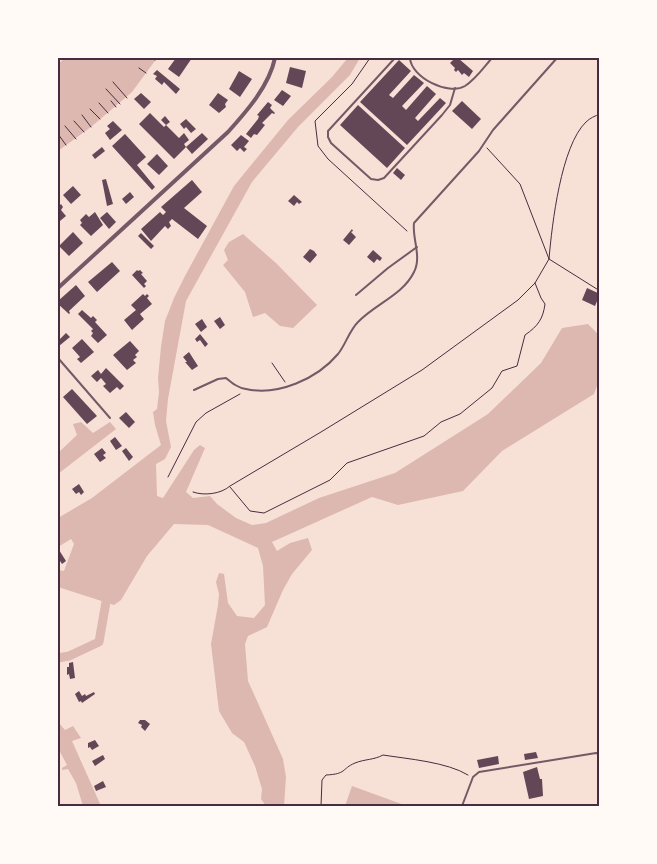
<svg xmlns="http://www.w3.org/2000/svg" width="657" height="864" viewBox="0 0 657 864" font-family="Figtree,sans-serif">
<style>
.water{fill:#dcb8b0}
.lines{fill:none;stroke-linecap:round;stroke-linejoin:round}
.canal{stroke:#dcb8b0;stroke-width:9}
.building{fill:#644757}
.path{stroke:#4a2c40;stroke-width:1}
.service{stroke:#755966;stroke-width:2}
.minor{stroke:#755966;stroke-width:4}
.neatline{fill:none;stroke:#4a2c40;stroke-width:2}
</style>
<rect width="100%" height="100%" fill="#f7e1d7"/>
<g class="water">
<polygon points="65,58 157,58 132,92 91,127 58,151 58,64"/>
<polygon points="347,59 360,58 350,75 298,127 252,182 186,301 168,399 166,421 171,447 165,459 156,464 157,496 163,498 194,450 200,445 205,448 186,492 193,498 210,496 217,504 236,518 252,525 266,523 319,498 395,473 488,414 541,363 562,328 588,324 599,335 599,381 594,394 502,451 463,491 398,505 372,497 272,542 277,551 290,543 308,538 312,550 292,574 283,590 267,627 248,636 245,644 248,681 283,759 286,777 284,806 266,806 261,799 262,789 255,766 244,742 232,733 219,711 211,644 218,605 219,594 216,582 219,573 224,574 228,603 237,616 254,618 265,605 263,566 258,548 208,525 174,524 147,556 121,600 114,605 58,587 58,570 64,571 74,544 71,539 58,547 58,518 92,498 161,445 155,425 153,412 157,409 159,392 158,378 161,347 165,321 174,298 185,276 234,186 288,120 332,77"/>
<polygon points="243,234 277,264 317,305 293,328 280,326 265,313 253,317 245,292 223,265 228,260 224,250 229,242"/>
<polygon points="81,422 93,433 110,422 116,429 58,474 58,453 77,435 73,424"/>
<polygon points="58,722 65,730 73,726 81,738 72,741 101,806 83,806 76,783 68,769 62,770 62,768 67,765 58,748"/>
<polygon points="352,786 407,806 345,806"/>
</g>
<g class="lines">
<polyline class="canal" points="58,658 69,656 99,642 106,602"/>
</g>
<g class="building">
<polygon points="176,58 192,58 179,77 168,69"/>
<polygon points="455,58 458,58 473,71 469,77 464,73 462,75 458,70 456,72 454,70 455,68 450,63"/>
<polygon points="399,60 411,71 389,95 393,98 414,75 424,83 402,106 406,110 427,86 436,94 415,118 418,121 440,98 446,103 407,145 360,102"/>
<polygon points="290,67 306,71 302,88 286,83"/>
<polygon points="157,70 180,89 176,94 164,82 162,85 155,79 157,76 153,74"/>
<polygon points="239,71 252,79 240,97 229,89"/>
<polygon points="282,90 291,96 283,106 274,100"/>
<polygon points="141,93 151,102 144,109 134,99"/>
<polygon points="218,93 228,100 225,104 226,107 219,113 209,105"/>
<polygon points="462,101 481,119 472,129 452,111"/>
<polygon points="268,102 272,105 270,108 275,113 274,114 272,113 262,123 265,125 257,135 254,134 251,138 246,134 258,119 259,116 257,115"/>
<polygon points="358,105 405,148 387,168 340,125"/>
<polygon points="150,113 164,127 166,125 161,120 165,116 170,122 166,125 179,138 184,133 189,140 184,144 186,147 174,159 139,124"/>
<polygon points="186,119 196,129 191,133 186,127 184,129 180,124"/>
<polygon points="113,121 122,130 110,140 105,133 110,129 107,126"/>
<polygon points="202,133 208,139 192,154 186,147"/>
<polygon points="125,134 146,157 137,165 155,187 152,190 112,146"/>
<polygon points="241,135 249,141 244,147 247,149 244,152 240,148 237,151 231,145"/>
<polygon points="102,147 105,151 95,159 92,155"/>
<polygon points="157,154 168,166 159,175 147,164"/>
<polygon points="397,168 405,175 401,180 393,173"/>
<polygon points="106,179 113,204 107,206 102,180"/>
<polygon points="192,180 202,192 184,208 207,226 198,239 172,219 169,222 171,226 168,229 165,226 151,241 141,229 160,212 163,215 166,212 161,207"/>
<polygon points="73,186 81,195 71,204 63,195"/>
<polygon points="130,192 134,197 126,204 122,199"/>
<polygon points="294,195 302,202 299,204 297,202 294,206 288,201"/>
<polygon points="61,204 63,207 61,210 66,216 60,221 58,218 58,207"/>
<polygon points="95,212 103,225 91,236 80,225 82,223 80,220 86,214 89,217"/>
<polygon points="107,212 116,222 109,229 100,218"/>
<polygon points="352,229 353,231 351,232 356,237 349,245 343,240"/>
<polygon points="73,232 83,243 69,256 59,246"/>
<polygon points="141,233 154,246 151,249 138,236"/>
<polygon points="310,249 314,251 317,255 310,263 303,257"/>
<polygon points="373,250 382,258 380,261 377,259 374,263 367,257"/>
<polygon points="112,262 120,271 97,292 88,282"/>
<polygon points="137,270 138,271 140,270 143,273 141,274 147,281 144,284 146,286 144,288 132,275"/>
<polygon points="76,285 85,296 69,311 70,313 69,314 58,304 58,301"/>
<polygon points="587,288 600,294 595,306 582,300"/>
<polygon points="143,294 145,296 147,294 149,296 147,298 152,304 140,314 144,319 132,330 124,320 136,310 131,305"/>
<polygon points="82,310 91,318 93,316 97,320 95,322 107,335 98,343 91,336 93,333 91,331 93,329 78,314"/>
<polygon points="220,317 225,325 220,329 214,321"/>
<polygon points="202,319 207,327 201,332 195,324"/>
<polygon points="66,333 70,337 59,346 58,341"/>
<polygon points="200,334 208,344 205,347 200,340 197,342 195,339"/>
<polygon points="82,339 94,352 81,363 77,359 80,357 72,348"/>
<polygon points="130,341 139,351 135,355 137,357 133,360 136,363 127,370 113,355"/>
<polygon points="189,352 198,366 192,370 185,362 187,362 183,357"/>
<polygon points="106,368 124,386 120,390 117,387 110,393 103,386 106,384 101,378 97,382 91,376 98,370 101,374"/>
<polygon points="72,389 97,416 87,424 63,397"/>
<polygon points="126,412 135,422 129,428 119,418"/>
<polygon points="115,437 122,446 116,450 110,441"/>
<polygon points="102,448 106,453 103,455 106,458 100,462 94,454"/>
<polygon points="126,448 133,457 129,461 122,451"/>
<polygon points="79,484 84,492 81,495 79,492 76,494 72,489"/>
<polygon points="59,550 66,561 62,564 58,558"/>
<polygon points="73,662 75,678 70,679 69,674 67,675 67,667 69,667 69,663"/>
<polygon points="79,691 82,696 85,694 86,696 94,692 95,694 82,703 81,701 79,702 75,694"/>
<polygon points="140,720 145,720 150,724 145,731 141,727 142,725 138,723"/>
<polygon points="95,740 99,746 92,750 90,747 88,748 88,743"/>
<polygon points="536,752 538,758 525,760 524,754"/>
<polygon points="103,755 105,759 95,766 92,761"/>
<polygon points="498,756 499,764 479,768 477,760"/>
<polygon points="537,767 540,779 542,779 543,796 529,799 523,772"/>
<polygon points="103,781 106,787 96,791 94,786"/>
</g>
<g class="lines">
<g class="path">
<polyline points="151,58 155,60"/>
<polyline points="370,58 352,84 315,121 318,146 328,159 407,231"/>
<polyline points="139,68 146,73"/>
<polyline points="113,82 127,98"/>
<polyline points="106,89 120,104"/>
<polyline points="111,101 116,107"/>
<polyline points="99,103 108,113"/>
<polyline points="90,109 100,119"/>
<path d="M600 114C595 116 590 118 586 122 561 146 552 224 549 259L600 291"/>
<polyline points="82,115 91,127"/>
<polyline points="74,121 84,132"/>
<polyline points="65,126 76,139"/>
<polyline points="58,134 66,145"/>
<polyline points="272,363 285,382"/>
<polyline points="168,477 196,422 206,413 240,394"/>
<path d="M230 487 250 511 264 513 330 480 347 463 424 436 441 422 460 414 492 388 502 371 517 366 525 335C538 326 543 319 545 304L541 298 535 283"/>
<path d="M193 492C204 496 221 494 230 486L321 432 422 370 518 300 535 283 549 259 520 184 487 148"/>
<polyline points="58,802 60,806"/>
<path d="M321 806 322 780 326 775C347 774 341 769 355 763 365 759 374 760 383 755 408 759 447 762 468 775"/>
</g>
<g class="service">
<polyline points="395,58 328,131 328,137 331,143 371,179 378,180 384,178 442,115 450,105 455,88"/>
<path d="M410 58C411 77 448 96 465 86 476 79 484 67 492 58"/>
<polyline points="356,295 388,268 417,247"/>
<polyline points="58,358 110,418"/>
<path d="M194 390 218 379 226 378C232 383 238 388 246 389 278 396 317 379 338 354 346 344 349 331 358 322 375 304 403 295 414 272 422 256 412 239 414 223L479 151 493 130 557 58"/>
<polyline points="462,806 473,777 479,772 596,753 600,754"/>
</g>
<path class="minor" d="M58 288 228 132C247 111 269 86 275 58"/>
</g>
<rect width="657" height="864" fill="none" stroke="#fffaf5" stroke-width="118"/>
<rect x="59" y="59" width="539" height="746" class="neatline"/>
</svg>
